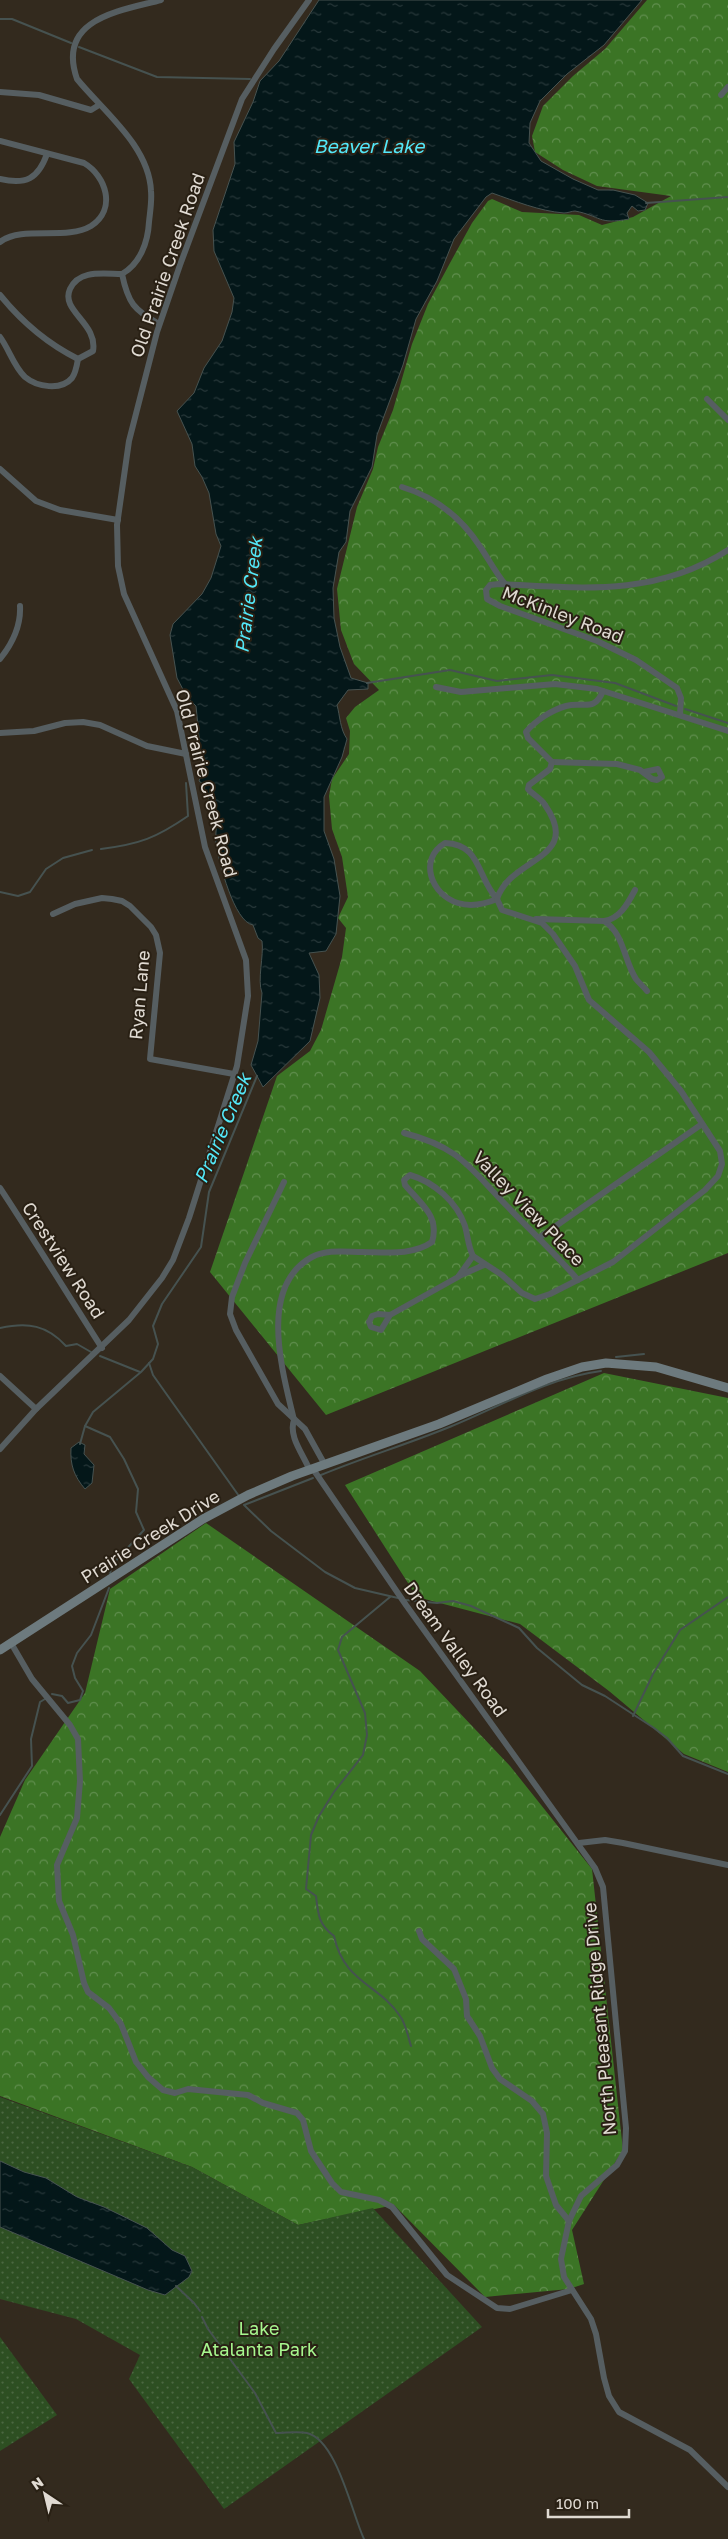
<svg xmlns="http://www.w3.org/2000/svg" width="728" height="2539" viewBox="0 0 728 2539" font-family="'Golos Text',sans-serif">
<style>
.forest{fill:url(#forest-crowns)}
.park{fill:url(#park-dots)}
.water{fill:url(#water-ripples);stroke:#465250}
.lines{fill:none;stroke-linecap:round;stroke-linejoin:round}
.stream{stroke:#465250;stroke-width:2}
.street{stroke:#565e61;stroke-width:6}
.secondary{stroke:#6d7a7e;stroke-width:9}
.labels{text-anchor:middle;dominant-baseline:central;stroke-width:4;stroke-linejoin:round;paint-order:stroke}
.street-label{font-size:18px;fill:#e0dad2;stroke:#292014}
.park-label{font-size:18px;fill:#a7f68e;stroke:#292014}
.water-label{font-size:19px;font-style:italic;fill:#53e8f9;stroke:#292014}
</style>
<defs>
<pattern id="forest-crowns" width="20" height="18" patternUnits="userSpaceOnUse" patternTransform="scale(1.25)"><rect width="20" height="18" fill="#3b7425"/><path d="M2 6a3 3 0 1 1 6 0M12 15a3 3 0 1 1 6 0" fill="none" stroke="#608e4e"/></pattern>
<pattern id="park-dots" width="8" height="8" patternUnits="userSpaceOnUse" patternTransform="scale(1.25)"><rect width="8" height="8" fill="#2d4f22"/><path d="M2 2h.1M6 6h.1" fill="none" stroke="#4b6841" stroke-width="1.8" stroke-linecap="round"/></pattern>
<pattern id="water-ripples" width="26" height="14" patternUnits="userSpaceOnUse" patternTransform="scale(1.25)"><rect width="26" height="14" fill="#041719"/><path d="M2 4q2-2 4 0t4 0M15 11q2-2 4 0t4 0" fill="none" stroke="#28383a"/></pattern>
</defs>
<rect width="100%" height="100%" fill="#332a1e"/>
<g class="forest">
<polygon points="647,0 728,0 728,1253 326,1415 210,1272 277,1076 310,1051 321,1030 342,957 346,928 338,918 348,897 342,857 332,829 329,796 332,779 349,754 350,731 346,718 355,707 379,690 354,664 341,630 337,589 357,507 373,469 378,447 393,410 412,344 428,304 450,263 472,223 488,201 492,199 522,212 579,215 602,225 633,217 671,196 597,186 563,170 535,152 532,136 543,106 573,76 605,49"/>
<polygon points="604,1373 728,1398 728,1772 684,1754 609,1691 520,1624 417,1597 345,1485"/>
<polygon points="206,1523 420,1671 510,1766 592,1869 623,2150 572,2230 584,2284 569,2289 485,2297 394,2205 298,2225 192,2167 0,2096 0,1837 25,1780 85,1693 110,1589"/>
</g>
<g class="park">
<polygon points="0,2097 192,2167 298,2225 373,2208 482,2327 224,2509 129,2379 140,2355 76,2319 0,2299"/>
<polygon points="0,2337 57,2415 0,2451"/>
</g>
<g class="water">
<path d="M319 0H642L604 45 567 74 540 101 530 123 529 143 541 161 573 179 598 190H613L635 195 648 203 645 210 638 211 632 206 627 213 629 219C598 225 601 216 575 211 572 211 568 213 564 213 539 211 515 201 492 193L486 197 454 239 437 281 416 319 403 365 377 435 372 467 350 511 346 542 339 552 333 588 334 618 340 647 351 678 368 683V689L348 690 337 705C340 716 340 729 347 739L342 757 324 797V831L334 859 340 896 336 934 326 951 309 953 319 975 320 998 310 1041 263 1087 251 1065 258 1041 262 993C257 980 264 956 262 941L258 938 253 925C234 922 219 862 216 844 215 836 217 828 216 820 214 809 207 796 203 784L199 781 201 776V757L196 706 187 697 177 678 170 635 173 624 202 594 211 578 221 546 216 534 209 493 202 477 195 466 192 444 177 411 194 393 204 368 222 341 232 312 234 298 214 251 213 230 235 164 234 142 253 102 260 81 279 61Z"/>
<path d="M79 1442 85 1445 84 1454 94 1465 92 1483 85 1489C74 1476 70 1465 71 1448Z"/>
<polygon points="0,2161 24,2172 46,2178 77,2197 104,2207 147,2228 172,2250 185,2256 192,2271 189,2277 165,2295 148,2290 0,2227"/>
</g>
<g class="lines">
<g class="stream">
<polyline points="0,19 12,19 71,43"/>
<polyline points="79,47 157,77 250,79"/>
<polyline points="646,203 728,197"/>
<polyline points="367,683 450,670 497,681 552,675 615,683 676,706"/>
<polyline points="685,709 728,723"/>
<path d="M101 849C140 844 156 838 188 816L186 783"/>
<polyline points="0,892 18,896 30,892 46,869 63,858 92,850"/>
<path d="M0 1328C28 1322 47 1325 66 1346L77 1344 91 1352"/>
<polyline points="100,1356 140,1372"/>
<polyline points="616,1357 644,1354"/>
<polyline points="149,1363 153,1375 165,1392 239,1496"/>
<polyline points="80,1444 85,1426"/>
<path d="M321 1475C362 1458 405 1445 447 1428 497 1408 547 1378 601 1371"/>
<polyline points="313,1478 244,1505 271,1531 325,1572 355,1588 398,1598"/>
<polyline points="110,1576 111,1566 144,1530 136,1512 138,1489 124,1459 110,1437 85,1426 93,1412 141,1372 153,1359 158,1344 153,1326 162,1304 201,1247 209,1192 257,1076"/>
<path d="M390 1597 342 1637 338 1650 365 1713 367 1735 363 1755 334 1792 319 1816 311 1835 306 1889 316 1896C318 1915 319 1925 334 1936 344 1983 379 1984 400 2016 406 2024 408 2037 411 2046"/>
<polyline points="406,1600 437,1603 453,1601 471,1606 519,1628 537,1648 582,1685 605,1696 654,1728 667,1738 683,1756 728,1774"/>
<polyline points="52,1694 62,1696 68,1703 80,1700 83,1691 75,1678 72,1666 77,1653 91,1635 109,1588"/>
<polyline points="633,1716 653,1674 680,1630 728,1597"/>
<polyline points="0,1815 32,1766 31,1739 40,1702 45,1699"/>
<polyline points="176,2286 194,2303 200,2311"/>
<path d="M202 2317 208 2329 255 2393 276 2433C286 2433 298 2431 307 2433 337 2440 352 2514 364 2539"/>
</g>
<g class="street">
<polyline points="0,92 39,95 91,110 99,105"/>
<polyline points="721,95 728,87"/>
<path d="M0 141 84 163C106 176 117 209 91 226 66 241 23 225 0 242"/>
<path d="M0 179C26 185 38 179 47 154"/>
<path d="M122 274C140 264 148 242 149 222 150 212 152 201 151 191 149 146 104 112 77 79 56 19 119 11 161 0"/>
<path d="M122 274C128 303 134 310 159 324"/>
<path d="M0 295C21 321 48 344 78 359L93 351C98 323 60 311 70 289 79 269 104 274 122 274"/>
<path d="M0 337C9 349 14 367 25 377 37 387 61 391 72 378 75 374 77 365 78 359"/>
<polyline points="707,399 728,420"/>
<polyline points="0,469 36,501 60,510 118,520"/>
<path d="M402 487C435 497 462 518 481 548 489 560 496 573 505 584"/>
<path d="M0 659C12 644 21 625 20 606"/>
<polyline points="436,687 461,692 555,684 597,689 728,731"/>
<path d="M680 714 681 698 677 688 636 660 597 641 500 606 487 599 486 590 490 585 499 584C580 588 656 597 728 550"/>
<polyline points="0,733 34,731 65,723 83,722 100,725 147,746 186,754"/>
<polyline points="552,762 617,764 640,770 652,779 657,780 662,777 658,769 644,772"/>
<path d="M552 762 528 738 526 732C536 720 552 710 566 706 583 701 594 713 603 691"/>
<path d="M445 843C481 844 477 877 497 899 485 904 471 907 458 903 431 895 418 859 445 843Z"/>
<polyline points="53,914 75,904 102,898 112,899 122,901 130,906 151,927 156,935 160,953 150,1059 234,1074"/>
<path d="M536 919 604 921C624 933 624 961 636 979 639 983 644 987 647 991"/>
<path d="M604 921C620 919 628 903 635 890"/>
<path d="M404 1133C459 1147 469 1167 506 1205 531 1231 554 1252 578 1280"/>
<polyline points="284,1182 245,1263 232,1297 230,1314 236,1330 278,1404 305,1429 325,1465"/>
<path d="M0 1188C35 1241 68 1295 102 1348"/>
<polyline points="540,1237 702,1124"/>
<polyline points="459,1276 484,1265"/>
<polyline points="390,1315 381,1330 371,1327 369,1322 372,1316 378,1314 390,1315 458,1277 473,1256"/>
<polyline points="0,1376 36,1409"/>
<polyline points="0,1449 36,1409 129,1320 162,1278 173,1260 189,1218 237,1066 248,996 246,960 205,847 177,711 124,594 118,566 117,525 129,441 157,332 180,265 242,99 274,49 309,0"/>
<polyline points="313,1469 406,1605 595,1868 603,1887 626,2128 625,2151 617,2165 581,2196 569,2221 561,2259 564,2277 591,2319 596,2334 604,2378 609,2396 619,2412 690,2450 728,2487"/>
<path d="M310 1471C304 1455 288 1437 294 1420 283 1373 257 1287 312 1257 327 1249 346 1252 362 1252 385 1252 412 1256 432 1242 440 1216 421 1204 405 1185L404 1180 410 1175C434 1182 457 1202 465 1226 468 1237 468 1246 473 1256L502 1275 522 1293 535 1299 550 1294 613 1262 705 1190 718 1176 722 1164 720 1151 681 1091 649 1052 589 1000 575 966 553 934 542 923 502 910 497 899C511 856 583 860 545 805 541 798 533 795 528 789L529 785 550 769 552 762"/>
<polyline points="11,1643 32,1679 70,1725 78,1739 80,1781 77,1818 57,1865 59,1901 73,1935 84,1983 88,1992 109,2008 121,2024 136,2062 148,2077 163,2090 175,2093 188,2089 248,2095 263,2103 297,2113 303,2120 311,2151 332,2183 341,2192 379,2200 392,2207 447,2275 497,2308 510,2309 572,2290"/>
<polyline points="579,1843 605,1840 623,1843 728,1865"/>
<polyline points="419,1931 422,1939 454,1969 466,1999 467,2016 480,2036 492,2068 500,2079 532,2101 543,2114 547,2133 546,2176 556,2205 569,2221"/>
</g>
<polyline class="secondary" points="0,1650 203,1519 248,1495 292,1476 439,1424 547,1379 582,1367 606,1363 656,1367 728,1388"/>
</g>
<g class="labels">
<g class="street-label">
<text transform="translate(167 265) rotate(-71)">Old Prairie Creek Road</text>
<text transform="translate(563 614) rotate(21)">McKinley Road</text>
<text transform="translate(207 783) rotate(75)">Old Prairie Creek Road</text>
<text transform="translate(139 995) rotate(-85)">Ryan Lane</text>
<text transform="translate(529 1208) rotate(46)">Valley View Place</text>
<text transform="translate(64 1260) rotate(57)">Crestview Road</text>
<text transform="translate(150 1536) rotate(-32)">Prairie Creek Drive</text>
<text transform="translate(456 1649) rotate(54)">Dream Valley Road</text>
<text transform="translate(599 2019) rotate(-95)">North Pleasant Ridge Drive</text>
</g>
<g class="park-label">
<text x="259" y="2328">Lake<tspan x="259" dy="21">Atalanta Park</tspan></text>
</g>
<g class="water-label">
<text x="369" y="145">Beaver Lake</text>
<text transform="translate(248 595) rotate(-83)">Prairie Creek</text>
<text transform="translate(222 1128) rotate(-67)">Prairie Creek</text>
</g>
</g>
<g transform="translate(45 2494) rotate(325)" stroke="#292014" stroke-width="4" paint-order="stroke">
<path d="M0-4L9 19L0 12L-9 19Z" fill="#e0dad2"/>
<text y="-8" font-size="14" font-weight="bold" text-anchor="middle" fill="#e0dad2">N</text>
</g>
<path d="M548 2509v8h81v-8" fill="none" stroke="#e0dad2" stroke-width="2.5"/>
<text x="556" y="2509" font-size="15" fill="#e0dad2" stroke="#292014" stroke-width="4" paint-order="stroke">100 m</text>
</svg>
